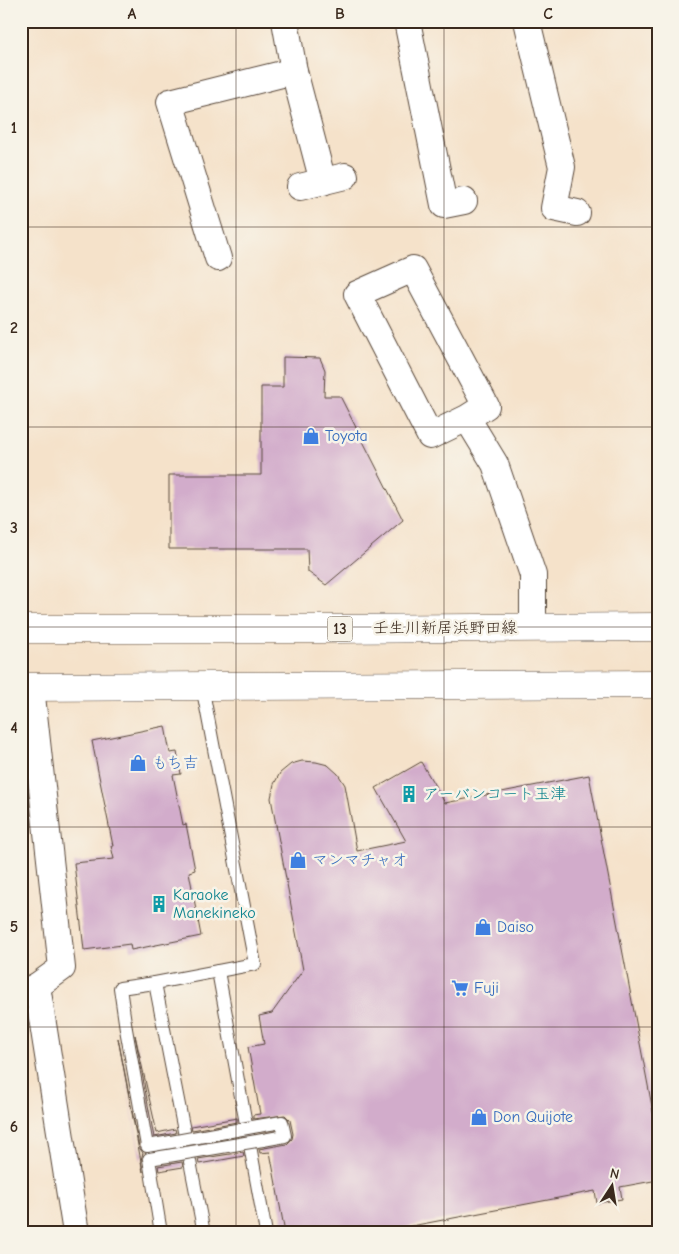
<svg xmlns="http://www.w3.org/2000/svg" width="679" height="1254" viewBox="0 0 679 1254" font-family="'Comic Neue','Klee One',sans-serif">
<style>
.building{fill:#d2accb}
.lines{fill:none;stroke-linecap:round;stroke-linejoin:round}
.lane-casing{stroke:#574638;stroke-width:14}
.street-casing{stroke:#574638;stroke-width:28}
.primary-casing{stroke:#574638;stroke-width:29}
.lane{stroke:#fff;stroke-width:12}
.street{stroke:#fff;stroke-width:26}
.primary{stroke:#fff;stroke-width:28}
.lane-bridge-casing{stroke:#574638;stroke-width:14;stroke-linecap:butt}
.lane-bridge{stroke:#fff;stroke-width:12}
.grid{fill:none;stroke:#3b2a1e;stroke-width:1;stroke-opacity:0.55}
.labels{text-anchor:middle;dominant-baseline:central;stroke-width:5;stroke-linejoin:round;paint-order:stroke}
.shield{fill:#f7f3e8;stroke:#73665b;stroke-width:1}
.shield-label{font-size:15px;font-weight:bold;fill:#3b2a1e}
.shop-label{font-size:16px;fill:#366cbe;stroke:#f7f3e8;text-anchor:start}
.street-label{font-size:16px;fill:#3b2a1e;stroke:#f7f3e8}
.culture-label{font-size:16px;fill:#0d838f;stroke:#f7f3e8;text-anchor:start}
.neatline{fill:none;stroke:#3b2a1e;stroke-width:2}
.grid-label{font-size:16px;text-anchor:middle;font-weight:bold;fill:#3b2a1e}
</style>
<rect width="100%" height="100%" fill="#f7f3e8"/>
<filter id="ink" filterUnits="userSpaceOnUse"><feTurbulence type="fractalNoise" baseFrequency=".02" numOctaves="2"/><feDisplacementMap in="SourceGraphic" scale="10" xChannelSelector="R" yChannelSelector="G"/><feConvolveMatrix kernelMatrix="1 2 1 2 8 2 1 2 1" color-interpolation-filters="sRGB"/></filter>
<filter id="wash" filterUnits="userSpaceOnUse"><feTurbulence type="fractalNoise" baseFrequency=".0096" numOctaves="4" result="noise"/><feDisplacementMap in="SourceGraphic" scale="20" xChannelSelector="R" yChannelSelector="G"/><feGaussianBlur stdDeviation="1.12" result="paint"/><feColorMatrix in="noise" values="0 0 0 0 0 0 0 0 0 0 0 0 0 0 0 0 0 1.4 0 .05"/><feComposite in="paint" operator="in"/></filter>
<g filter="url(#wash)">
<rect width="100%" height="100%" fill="#f5e2ca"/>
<g id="blocks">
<g class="building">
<polygon points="283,357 320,358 325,370 324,396 340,396 403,520 326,585 308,572 307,549 169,549 169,475 261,475 261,387 283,387"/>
<polygon points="165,726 170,753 177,752 181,774 173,775 183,825 186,824 195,870 189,872 201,936 131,950 130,944 84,950 74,863 114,859 111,846 113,846 92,741"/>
<polygon points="302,761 316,762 328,765 338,774 345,785 357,851 406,841 376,788 421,762 445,803 589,775 658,1138 658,1180 620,1187 622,1199 597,1203 595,1191 375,1233 285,1233 270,1152 260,1153 259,1149 287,1144 292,1139 293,1134 290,1120 285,1115 253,1119 253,1115 260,1114 248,1047 264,1044 259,1016 272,1013 303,970 271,798 274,784 280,773 291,764"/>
<polygon points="135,1035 157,1133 175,1129 176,1133 154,1137"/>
<polygon points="118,1038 139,1147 143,1153 141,1160 143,1172"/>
<polygon points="237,1118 237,1122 192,1130 191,1126"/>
<polygon points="243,1152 244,1156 199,1164 198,1159"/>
<polygon points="182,1162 183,1167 159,1171 158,1166"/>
</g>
</g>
</g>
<g filter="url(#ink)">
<use href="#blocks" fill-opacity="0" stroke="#574638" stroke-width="1"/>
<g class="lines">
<g class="lane-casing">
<g id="lane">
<polyline points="202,686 255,964 155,983 204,1233"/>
<polyline points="218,971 266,1233"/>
<polyline points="155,983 120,988 126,1029 147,1146 171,1142"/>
<polyline points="258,1126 282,1122 285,1136 263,1140"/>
<polyline points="161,1233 149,1159 174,1155"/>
</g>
</g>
<g class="street-casing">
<g id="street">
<polyline points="285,21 294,71 323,182"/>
<polyline points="407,21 444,205 464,201"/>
<polyline points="527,21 562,167 554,208 577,213"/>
<polyline points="300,187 345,176"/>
<polyline points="218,258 170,102 294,71"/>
<polyline points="467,418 486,406 413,269 357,294 430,436 467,418 495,464 533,575 533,628"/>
<polyline points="37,986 76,1233"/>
<polyline points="21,994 37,986 62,968 31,687"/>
</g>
</g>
<g class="primary-casing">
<g id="primary">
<polyline points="21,629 320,629 658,627"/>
<polyline points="21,687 658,684"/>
</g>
</g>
<use href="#lane" class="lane"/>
<use href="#street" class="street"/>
<use href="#primary" class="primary"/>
<g class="lane-bridge-casing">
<g id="lane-bridge">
<polyline points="171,1142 258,1126"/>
<polyline points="174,1155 263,1140"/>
</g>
</g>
<use href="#lane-bridge" class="lane-bridge"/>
</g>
</g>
<path class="grid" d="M236 21V1233M444 21V1233M21 227H658M21 427H658M21 627H658M21 827H658M21 1027H658"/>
<defs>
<g id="shop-bare" transform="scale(1.35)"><path d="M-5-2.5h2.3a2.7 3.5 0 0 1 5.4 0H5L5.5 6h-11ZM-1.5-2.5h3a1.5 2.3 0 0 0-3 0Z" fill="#3f7fe0" stroke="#f7f3e8" stroke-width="2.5" paint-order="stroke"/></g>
<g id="building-bare" transform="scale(1.35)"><path d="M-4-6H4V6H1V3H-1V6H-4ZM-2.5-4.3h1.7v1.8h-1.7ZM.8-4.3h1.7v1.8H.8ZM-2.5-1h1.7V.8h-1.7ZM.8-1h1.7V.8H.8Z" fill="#0f9aa8" stroke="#f7f3e8" stroke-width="2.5" paint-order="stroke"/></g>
<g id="supermarket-bare" transform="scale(1.35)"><path d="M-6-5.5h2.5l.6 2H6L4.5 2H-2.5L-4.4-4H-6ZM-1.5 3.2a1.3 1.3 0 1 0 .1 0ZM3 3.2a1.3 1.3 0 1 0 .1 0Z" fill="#3f7fe0" stroke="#f7f3e8" stroke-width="2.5" paint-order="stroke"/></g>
</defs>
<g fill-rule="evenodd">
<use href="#shop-bare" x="311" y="436"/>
<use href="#shop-bare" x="138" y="763"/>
<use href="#building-bare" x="409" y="794"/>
<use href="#shop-bare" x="298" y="860"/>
<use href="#building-bare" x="159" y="904"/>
<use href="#shop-bare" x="483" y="927"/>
<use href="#supermarket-bare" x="460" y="988"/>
<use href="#shop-bare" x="479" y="1117"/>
</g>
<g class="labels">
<rect class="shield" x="327.5" y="616.5" width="25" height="25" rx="4"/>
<g class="shield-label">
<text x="340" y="629">13</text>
</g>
<g class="shop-label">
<text x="325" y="436">Toyota</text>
<text x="152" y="763">もち吉</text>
<text x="312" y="860">マンマチャオ</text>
<text x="497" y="927">Daiso</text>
<text x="474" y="988">Fuji</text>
<text x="493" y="1117">Don Quijote</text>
</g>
<g class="street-label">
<text x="445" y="628">壬生川新居浜野田線</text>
</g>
<g class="culture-label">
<text x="423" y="794">アーバンコート玉津</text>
<text x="173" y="895">Karaoke<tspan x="173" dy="18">Manekineko</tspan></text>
</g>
</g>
<rect width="679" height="1254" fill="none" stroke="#f7f3e8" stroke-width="55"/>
<g transform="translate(612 1186) rotate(12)" stroke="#f7f3e8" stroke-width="4" paint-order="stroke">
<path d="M0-4L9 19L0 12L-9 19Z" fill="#3b2a1e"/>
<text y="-8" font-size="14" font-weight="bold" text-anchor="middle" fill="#3b2a1e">N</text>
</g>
<rect x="28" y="28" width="624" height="1198" class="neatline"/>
<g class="grid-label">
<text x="132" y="19">A</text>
<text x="340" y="19">B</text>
<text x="548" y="19">C</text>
<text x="14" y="133">1</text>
<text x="14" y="333">2</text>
<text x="14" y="533">3</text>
<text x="14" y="733">4</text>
<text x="14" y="932">5</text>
<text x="14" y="1132">6</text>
</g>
</svg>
